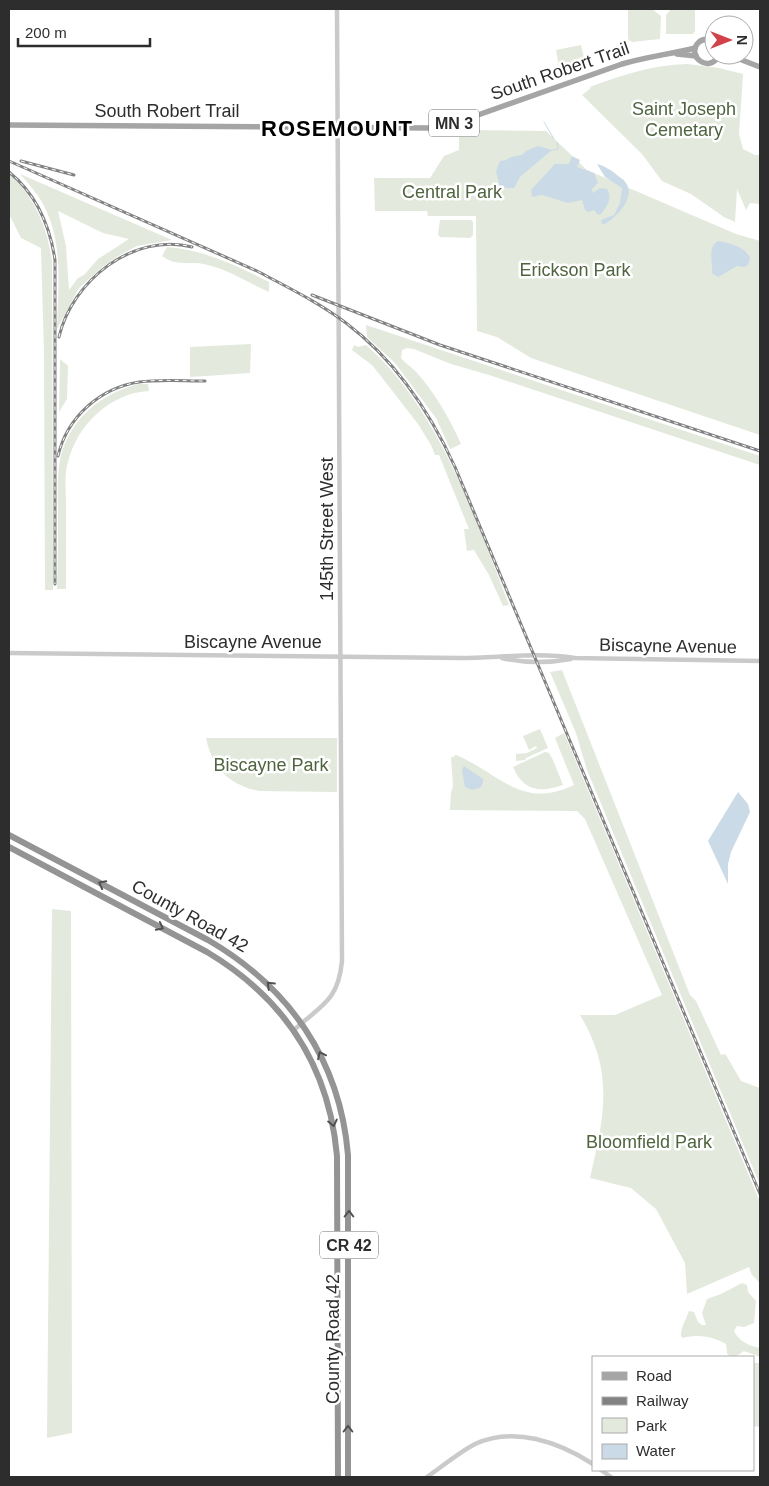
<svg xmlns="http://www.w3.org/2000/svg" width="769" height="1486" viewBox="0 0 769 1486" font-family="Helvetica,sans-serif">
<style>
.green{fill:#e3e9dc;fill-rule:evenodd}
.water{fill:#cadbe7}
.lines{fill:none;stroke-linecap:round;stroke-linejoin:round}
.stream{stroke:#cadbe7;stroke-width:1}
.minor{stroke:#cacaca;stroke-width:4.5}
.major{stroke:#a5a5a5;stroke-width:5.5}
.highway{stroke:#949494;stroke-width:6}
.rail-casing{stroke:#828282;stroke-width:3}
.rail{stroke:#fff;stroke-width:1;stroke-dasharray:4;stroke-linecap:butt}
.oneway{stroke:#515151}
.labels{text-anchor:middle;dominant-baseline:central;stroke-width:5;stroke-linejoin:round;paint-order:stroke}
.shield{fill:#fff;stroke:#6c6c6c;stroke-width:1}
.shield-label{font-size:16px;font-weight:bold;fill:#2d2d2d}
.street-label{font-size:18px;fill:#2d2d2d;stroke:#fff}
.park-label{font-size:18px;fill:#506440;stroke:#fff}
.district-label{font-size:22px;font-weight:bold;letter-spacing:1px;fill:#000;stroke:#fff}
</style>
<rect width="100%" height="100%" fill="#fff"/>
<g class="green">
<polygon points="628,9 652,9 661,16 660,39 632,42 628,39"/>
<polygon points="671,9 695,9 695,31 693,34 666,34 666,15"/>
<polygon points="581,45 585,62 559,67 556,50"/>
<path d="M687 64 719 68 743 74 739 134 743 149 755 155H760V204L750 203 746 210 737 189 735 222 724 217 691 194 662 181 642 154 582 95 591 88 590 87C622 75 652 65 687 64Z"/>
<polygon points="466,130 546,131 587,170 736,234 760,241 760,435 531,358 497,337 477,331 476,216 428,216 427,211 375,211 374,178 430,178 444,156 459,150 459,132"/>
<path d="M9 174C35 197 48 229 52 262L53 590H45L44 353 41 248 21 238 9 214Z"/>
<path d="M20 174 172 240 137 246 118 256 100 269 79 288 57 329C58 288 64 242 43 204 37 193 29 184 20 174ZM58 211 103 233 129 239 98 259 84 275 78 278 69 290 66 246Z"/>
<polygon points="440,220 471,220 473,222 473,235 470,238 440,237 438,234"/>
<path d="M167 247C205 250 235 265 269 282V292C249 283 229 270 208 265 190 260 179 268 162 256Z"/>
<path d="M366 325 760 456V465L489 375 451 364 414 349 407 348 402 350 401 358C406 364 413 368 418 374 435 393 451 421 461 444L450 449 436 418 395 363 367 337Z"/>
<polygon points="251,344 250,373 190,377 190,347"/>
<path d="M354 345 358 347 366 345C437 406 476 519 509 605L503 606 489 575 474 550 467 551 464 529H469L439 455H435L431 445 418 424 380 375 372 365 352 350Z"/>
<polygon points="60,359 68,366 67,399 59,412"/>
<path d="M139 384H148L149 391C110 393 77 425 68 462 64 475 66 491 66 504 66 532 66 560 66 589H57C58 564 58 538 58 512 58 497 57 481 59 466 65 423 98 394 139 384Z"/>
<polygon points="562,670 690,995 696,1001 721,1055 724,1054 726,1055 741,1081 760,1088 760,1185 587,770 576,733 550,672"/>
<polygon points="540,729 548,748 526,758 525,760 516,761 516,754 527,753 537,748 536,746 529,750 523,736"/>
<path d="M564 733 760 1202V1283L752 1275 749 1267 687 1294 685 1263 656 1209 631 1188 590 1178C604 1117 615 1073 580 1015H615L662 995 585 819 577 811 450 810 451 792 453 786 451 758 456 755C501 774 521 810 574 785L555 738Z"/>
<path d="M206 738H337V792L259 791C229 785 212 768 206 738Z"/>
<path d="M545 752 549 753 553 760 563 785C540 793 523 791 513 767Z"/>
<polygon points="52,909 71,911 72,1433 47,1438"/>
<path d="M742 1283 747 1285 748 1292 756 1301 754 1323 744 1327 737 1326 734 1331C738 1341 750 1346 760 1348V1357L744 1351 735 1357H730L727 1353 726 1344C712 1336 698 1334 683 1338L681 1336C681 1326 686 1320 689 1311L694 1312 698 1322 702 1325H706L702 1313 707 1299 721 1294Z"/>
<polygon points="753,1363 760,1363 760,1427 753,1426"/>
</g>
<g class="water">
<polygon points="538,146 552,150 520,177 514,188 499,188 499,183 496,171 500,161 506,160 511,157 522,155 526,151"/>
<path d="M572 156 580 160 577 167 594 173 598 183 592 189 593 193 600 188 607 189C613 198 607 207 600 215L597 214 594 210 588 212 585 210 582 200 568 203 542 195 532 197 531 190 555 164H569Z"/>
<path d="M597 164C605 166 611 170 617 175 620 178 624 179 626 183 636 197 617 217 605 224H602L601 220 614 215 620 203 622 188 605 177Z"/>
<path d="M718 241C729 243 746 247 750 258L748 265 744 267 737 266 718 277 712 273C713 262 707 247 718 241Z"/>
<polygon points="464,766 483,779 483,782 481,787 473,790 465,787 462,770"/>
<polygon points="738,792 748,804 750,812 731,852 728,864 728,884 708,841"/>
</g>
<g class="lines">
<g class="stream">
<polyline points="544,122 554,139"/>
<polyline points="552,150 558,149 557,143"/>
</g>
<g class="minor">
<path d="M9 653 460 658C498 658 537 652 575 658L760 661"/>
<path d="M502 658C523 663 549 663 571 659"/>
<path d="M294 1030C321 1005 338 1002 342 961L337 9"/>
<polyline points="601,1470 611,1477"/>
<path d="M427 1477C443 1466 458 1453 475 1444 514 1426 559 1442 593 1464"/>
</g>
<g class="major">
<path d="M714 41C709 39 704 38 699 42 685 55 709 75 719 55"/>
<polyline points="677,54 696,56"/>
<polyline points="729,55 760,67"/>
<polyline points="716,59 737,60"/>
<path d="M9 125 431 128 461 121 622 64C646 57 671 54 695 48"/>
</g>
<g class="highway">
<path d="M9 835 208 940C289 987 340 1060 348 1155V1477"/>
<path d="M9 847 207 952C284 998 329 1066 337 1156L338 1477"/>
</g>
<g class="rail-casing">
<g id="rail">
<path d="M9 161 257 271C287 287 318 302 346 323 395 360 430 412 455 467L760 1194"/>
<polyline points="21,161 74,175"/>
<path d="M9 172C36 194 50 226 55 260V584"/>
<polyline points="312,295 440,345 760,451"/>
<path d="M59 337C72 281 133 232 192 247"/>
<path d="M58 456C67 417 100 388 139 382 161 379 183 381 205 381"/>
</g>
</g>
<use href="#rail" class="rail"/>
</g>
<defs><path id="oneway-chevron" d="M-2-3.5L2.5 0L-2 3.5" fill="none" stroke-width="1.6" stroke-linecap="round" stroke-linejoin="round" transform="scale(1.25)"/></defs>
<g class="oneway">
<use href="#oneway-chevron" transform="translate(102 884) rotate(-152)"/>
<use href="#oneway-chevron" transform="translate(160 927) rotate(28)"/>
<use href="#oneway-chevron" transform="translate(270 985) rotate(-136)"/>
<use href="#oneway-chevron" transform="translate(321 1055) rotate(-116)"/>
<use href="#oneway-chevron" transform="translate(333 1123) rotate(78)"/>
<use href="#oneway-chevron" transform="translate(349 1214) rotate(-90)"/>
<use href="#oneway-chevron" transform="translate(348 1429) rotate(-90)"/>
</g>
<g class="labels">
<g class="shield">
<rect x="429" y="109.5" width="50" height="27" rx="4"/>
<rect x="320" y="1231.5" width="58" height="27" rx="4"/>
</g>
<g class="shield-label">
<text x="454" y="123">MN 3</text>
<text x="349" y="1245">CR 42</text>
</g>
<g class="street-label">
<text transform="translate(560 71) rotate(-19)">South Robert Trail</text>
<text x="167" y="111">South Robert Trail</text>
<text transform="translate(327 529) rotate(-90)">145th Street West</text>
<text x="253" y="642">Biscayne Avenue</text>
<text transform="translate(668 646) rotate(1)">Biscayne Avenue</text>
<text transform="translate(190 916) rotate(29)">County Road 42</text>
<text transform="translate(333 1339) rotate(-90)">County Road 42</text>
</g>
<g class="park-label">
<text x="684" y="109">Saint Joseph<tspan x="684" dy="21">Cemetary</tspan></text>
<text x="452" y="192">Central Park</text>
<text x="575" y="270">Erickson Park</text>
<text x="271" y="765">Biscayne Park</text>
<text x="649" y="1142">Bloomfield Park</text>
</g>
<g class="district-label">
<text x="337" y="128">ROSEMOUNT</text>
</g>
</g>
<rect width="769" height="1486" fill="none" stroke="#2d2d2d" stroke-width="20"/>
<rect x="592" y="1356" width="162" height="115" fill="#ffffff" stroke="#ababab"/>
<rect x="602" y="1372" width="25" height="8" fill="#a5a5a5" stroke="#ababab"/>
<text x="636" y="1381" font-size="15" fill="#2d2d2d">Road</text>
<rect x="602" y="1397" width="25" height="8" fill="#828282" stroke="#ababab"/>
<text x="636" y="1406" font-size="15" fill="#2d2d2d">Railway</text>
<rect x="602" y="1418" width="25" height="15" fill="#e3e9dc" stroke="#ababab"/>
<text x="636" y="1431" font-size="15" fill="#2d2d2d">Park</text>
<rect x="602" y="1444" width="25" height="15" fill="#cadbe7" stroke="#ababab"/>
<text x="636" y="1456" font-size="15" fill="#2d2d2d">Water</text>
<g transform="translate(729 40) rotate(90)"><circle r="24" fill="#ffffff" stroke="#ababab"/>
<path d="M0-4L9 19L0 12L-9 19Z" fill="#d24149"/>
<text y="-8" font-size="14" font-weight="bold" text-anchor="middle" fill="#2d2d2d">N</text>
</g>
<path d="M18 38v8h132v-8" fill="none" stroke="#2d2d2d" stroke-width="2.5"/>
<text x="25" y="38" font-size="15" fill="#2d2d2d" stroke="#ffffff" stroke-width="4" paint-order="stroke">200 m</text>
</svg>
